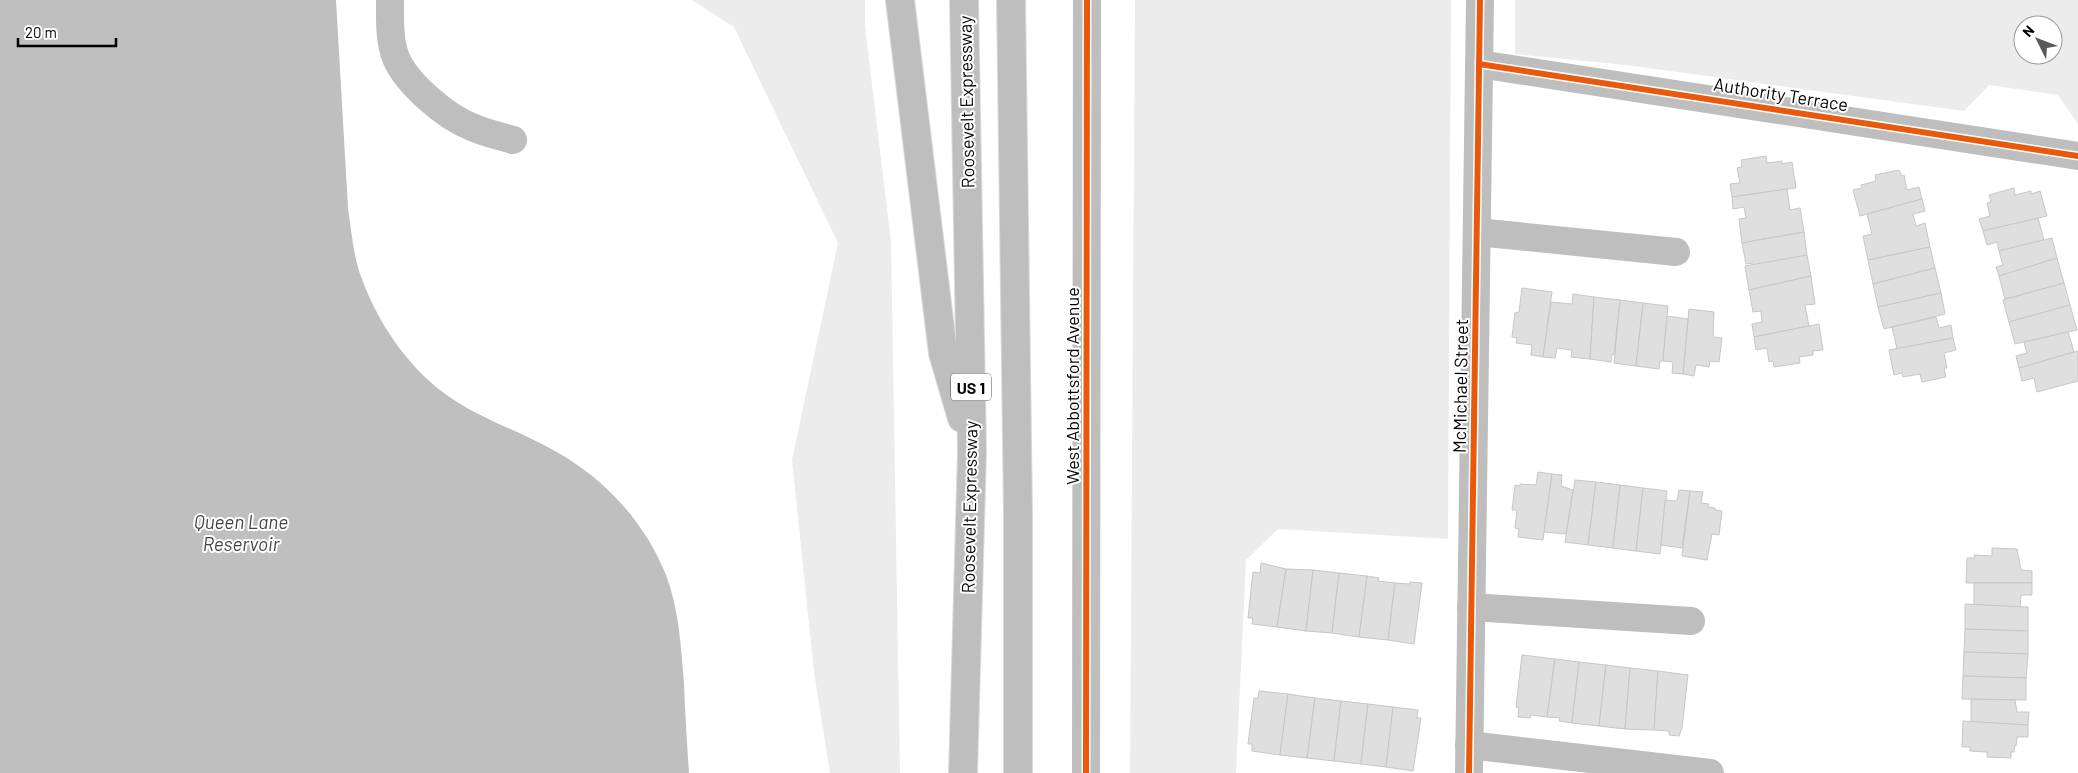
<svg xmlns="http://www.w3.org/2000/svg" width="2078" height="773" viewBox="0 0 2078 773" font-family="Barlow,sans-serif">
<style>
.green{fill:#ececec;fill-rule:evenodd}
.water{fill:#bfbfbf}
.building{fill:#dfdfdf;stroke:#c7c7c7}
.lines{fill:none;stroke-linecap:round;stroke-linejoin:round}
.highway-casing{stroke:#dbdbdb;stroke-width:30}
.minor{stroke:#bebebe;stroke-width:28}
.highway{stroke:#bebebe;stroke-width:28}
.cycleway-casing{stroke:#fff;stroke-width:9}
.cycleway{stroke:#e8590c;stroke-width:6}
.labels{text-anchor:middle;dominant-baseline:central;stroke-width:4;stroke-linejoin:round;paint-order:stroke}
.shield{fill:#fff;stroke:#4c4c4c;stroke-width:1}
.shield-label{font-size:16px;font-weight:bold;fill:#000}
.street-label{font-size:18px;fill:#000;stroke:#fff}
.water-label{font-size:19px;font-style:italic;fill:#444;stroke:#fff}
</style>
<rect width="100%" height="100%" fill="#fff"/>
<g class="green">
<polygon points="692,0 865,0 865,26 891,242 900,773 830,773 814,672 792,460 838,243 734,27"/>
<polygon points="1135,0 1451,0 1448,539 1278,529 1246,560 1236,773 1130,773"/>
<path d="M1515 0H2078V124L2058 95 1989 85 1964 111 1626 65 1515 54ZM2023 25H2053V55H2023Z"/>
</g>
<path class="water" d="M0 0H336L348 208C351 229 353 251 359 271 376 321 409 371 454 400 486 421 522 432 555 451 604 478 645 522 666 575 679 609 681 647 684 683 685 713 687 743 689 773H0Z"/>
<g class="building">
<polygon points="1766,156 1767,163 1782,161 1782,164 1792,162 1796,188 1732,197 1730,184 1740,183 1737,168 1742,167 1741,160"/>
<polygon points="1899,170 1902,176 1904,175 1907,190 1919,187 1922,199 1860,216 1853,190 1862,188 1861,185 1876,181 1875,175"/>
<polygon points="2014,188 2015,195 2031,191 2031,194 2040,191 2047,216 1983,231 1979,219 1990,216 1987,203 1991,202 1989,195"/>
<polygon points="1787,189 1790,210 1800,208 1804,232 1742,243 1739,219 1746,218 1744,207 1733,209 1732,197"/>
<polygon points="1922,199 1925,211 1913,214 1916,226 1925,223 1930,247 1868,260 1863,236 1872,234 1867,214"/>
<polygon points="2038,218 2044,240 1999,251 1997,242 1987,245 1983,231"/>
<polygon points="1804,232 1807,255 1754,265 1753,263 1746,264 1742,243"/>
<polygon points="2052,238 2057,258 1999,276 1996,267 2003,265 1999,251"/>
<polygon points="1930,247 1935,268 1873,284 1868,260"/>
<polygon points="1807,255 1811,276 1749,290 1745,266"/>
<polygon points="2057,258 2064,283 2005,299 1999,276"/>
<polygon points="1935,268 1941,293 1878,307 1873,284"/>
<polygon points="1811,276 1815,304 1805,305 1809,326 1754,337 1752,324 1762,322 1761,311 1753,312 1749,290"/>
<polygon points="2064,283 2070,305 2009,322 2003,300"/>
<polygon points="1522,288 1552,292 1543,357 1531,355 1532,345 1516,343 1517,338 1512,337 1515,313 1519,312"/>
<polygon points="1941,293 1945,314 1884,329 1878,307"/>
<polygon points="1573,294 1594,297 1590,359 1571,357 1572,350 1557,348 1555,358 1543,357 1551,302 1572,304"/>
<polygon points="1594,297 1620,300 1614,355 1612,354 1611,362 1590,359"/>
<polygon points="1620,300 1643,303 1636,366 1614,363"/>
<polygon points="1643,303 1668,306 1663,361 1660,361 1659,369 1636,366"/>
<polygon points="2070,305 2077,330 2015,344 2009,322"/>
<polygon points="1689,309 1714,312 1713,337 1722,338 1719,362 1710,361 1709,367 1696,365 1694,376 1683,374"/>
<polygon points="1667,316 1688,319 1683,374 1672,373 1673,362 1663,361"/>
<polygon points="1936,317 1939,328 1951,325 1953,338 1897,349 1892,327"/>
<polygon points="1819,324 1823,350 1813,351 1813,355 1799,357 1800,363 1774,367 1773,361 1769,362 1767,348 1756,350 1754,337"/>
<polygon points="2068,332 2074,352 2019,368 2016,356 2027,353 2024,342"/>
<polygon points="1953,338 1956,350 1944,353 1947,368 1944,368 1946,377 1922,382 1920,374 1903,377 1902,373 1894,375 1889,350"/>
<polygon points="2078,351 2078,381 2037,392 2034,378 2022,381 2019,368"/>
<polygon points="1538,472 1552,474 1543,540 1518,537 1519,529 1515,528 1517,510 1512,510 1515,485 1520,486 1520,484 1536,485"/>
<polygon points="1552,474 1562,475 1561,486 1573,490 1566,534 1544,532"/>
<polygon points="1575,480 1596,482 1588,545 1565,542"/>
<polygon points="1596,482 1620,485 1613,548 1588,545"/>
<polygon points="1620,485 1643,488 1636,551 1613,548"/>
<polygon points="1643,488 1667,491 1660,554 1636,551"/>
<polygon points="1679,490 1690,491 1682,548 1661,545 1665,500 1677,501"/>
<polygon points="1690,491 1703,492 1701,503 1709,504 1708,507 1715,508 1715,510 1722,511 1719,535 1712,534 1707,560 1682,556"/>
<polygon points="1992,548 2017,549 2021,570 2032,571 2032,583 1966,583 1967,558 1975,558 1974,555 1992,556"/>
<polygon points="1261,563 1286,569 1277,627 1252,624 1253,618 1248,618 1253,572 1260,573"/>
<polygon points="1286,569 1313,570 1306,631 1277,627"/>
<polygon points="1313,570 1339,573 1332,633 1306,631"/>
<polygon points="1339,573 1367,576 1359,637 1332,633"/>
<polygon points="1367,576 1379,578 1378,581 1395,583 1388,640 1359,637"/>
<polygon points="1410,582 1422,583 1414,644 1388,640 1395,583 1410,584"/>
<polygon points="1974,583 2032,583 2032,595 2021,595 2020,607 1974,605"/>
<polygon points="1965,604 2028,607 2028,631 1965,629"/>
<polygon points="1965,629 2028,631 2028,654 1964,652"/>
<polygon points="1964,652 2028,654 2026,678 1963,676"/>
<polygon points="1522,655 1555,659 1547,717 1531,715 1530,718 1518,717 1519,708 1516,707"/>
<polygon points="1555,659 1579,662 1572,723 1559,721 1560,718 1547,717"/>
<polygon points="1579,662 1606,665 1599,726 1572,723"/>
<polygon points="1606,665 1630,668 1625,729 1599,726"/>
<polygon points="1630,668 1658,671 1654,730 1625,729"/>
<polygon points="1658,671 1688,675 1682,728 1679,736 1669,735 1669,731 1654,730"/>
<polygon points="1963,676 2026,678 2026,700 1962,699"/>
<polygon points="1259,691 1288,694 1280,755 1252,751 1252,744 1248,744 1254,698 1258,698"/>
<polygon points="1288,694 1315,698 1307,758 1280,755"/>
<polygon points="1315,698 1341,701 1334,761 1307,758"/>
<polygon points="1971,699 2015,700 2017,712 2029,712 2028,725 1971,722"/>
<polygon points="1341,701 1368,704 1361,764 1334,761"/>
<polygon points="1368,704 1393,707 1386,767 1361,764"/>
<polygon points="1393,707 1418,710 1417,718 1421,718 1413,771 1386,767"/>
<polygon points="1963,721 2028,725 2028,737 2017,737 2016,746 2015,745 2014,752 2011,752 2011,758 1987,757 1987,752 1970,751 1970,747 1962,747"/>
</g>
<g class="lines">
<g class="highway-casing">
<g id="highway">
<polyline points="900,0 943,353 962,418"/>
<polyline points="1011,0 1018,513 1018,773"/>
<polyline points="963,773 972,451 964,0"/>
</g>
</g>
<g class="minor">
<path d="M390 0C390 18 389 41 396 58 407 84 446 117 472 127 485 133 500 136 513 140"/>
<polyline points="1479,64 2078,156"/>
<polyline points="1477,232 1676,252"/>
<polyline points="1471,607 1691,621"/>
<polyline points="1469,745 1710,773"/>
<polyline points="1086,773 1087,0"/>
<polyline points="1469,773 1480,0"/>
</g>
<use href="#highway" class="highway"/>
<g class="cycleway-casing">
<g id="cycleway">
<polyline points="1479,64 2078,156"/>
<polyline points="1086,773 1087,0"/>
<polyline points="1469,773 1480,0"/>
</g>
</g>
<use href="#cycleway" class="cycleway"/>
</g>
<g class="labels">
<rect class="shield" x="951" y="373.5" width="40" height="27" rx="4"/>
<g class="shield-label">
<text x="971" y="387">US 1</text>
</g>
<g class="street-label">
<text transform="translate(1781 94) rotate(9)">Authority Terrace</text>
<text transform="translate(966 102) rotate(-91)">Roosevelt Expressway</text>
<text transform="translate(1072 386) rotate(-90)">West Abbottsford Avenue</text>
<text transform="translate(1460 386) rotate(-89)">McMichael Street</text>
<text transform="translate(969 507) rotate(-89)">Roosevelt Expressway</text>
</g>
<g class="water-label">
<text x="241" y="521">Queen Lane<tspan x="241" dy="22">Reservoir</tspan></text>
</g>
</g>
<g transform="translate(2038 40) rotate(312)"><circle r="24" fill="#ffffff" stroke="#999999"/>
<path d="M0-4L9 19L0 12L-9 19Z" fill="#595959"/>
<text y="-8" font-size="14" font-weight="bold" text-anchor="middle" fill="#000000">N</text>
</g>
<path d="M18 38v8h98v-8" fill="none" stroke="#000000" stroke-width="2.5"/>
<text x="25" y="38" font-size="15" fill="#000000" stroke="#ffffff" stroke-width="4" paint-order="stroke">20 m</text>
</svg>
